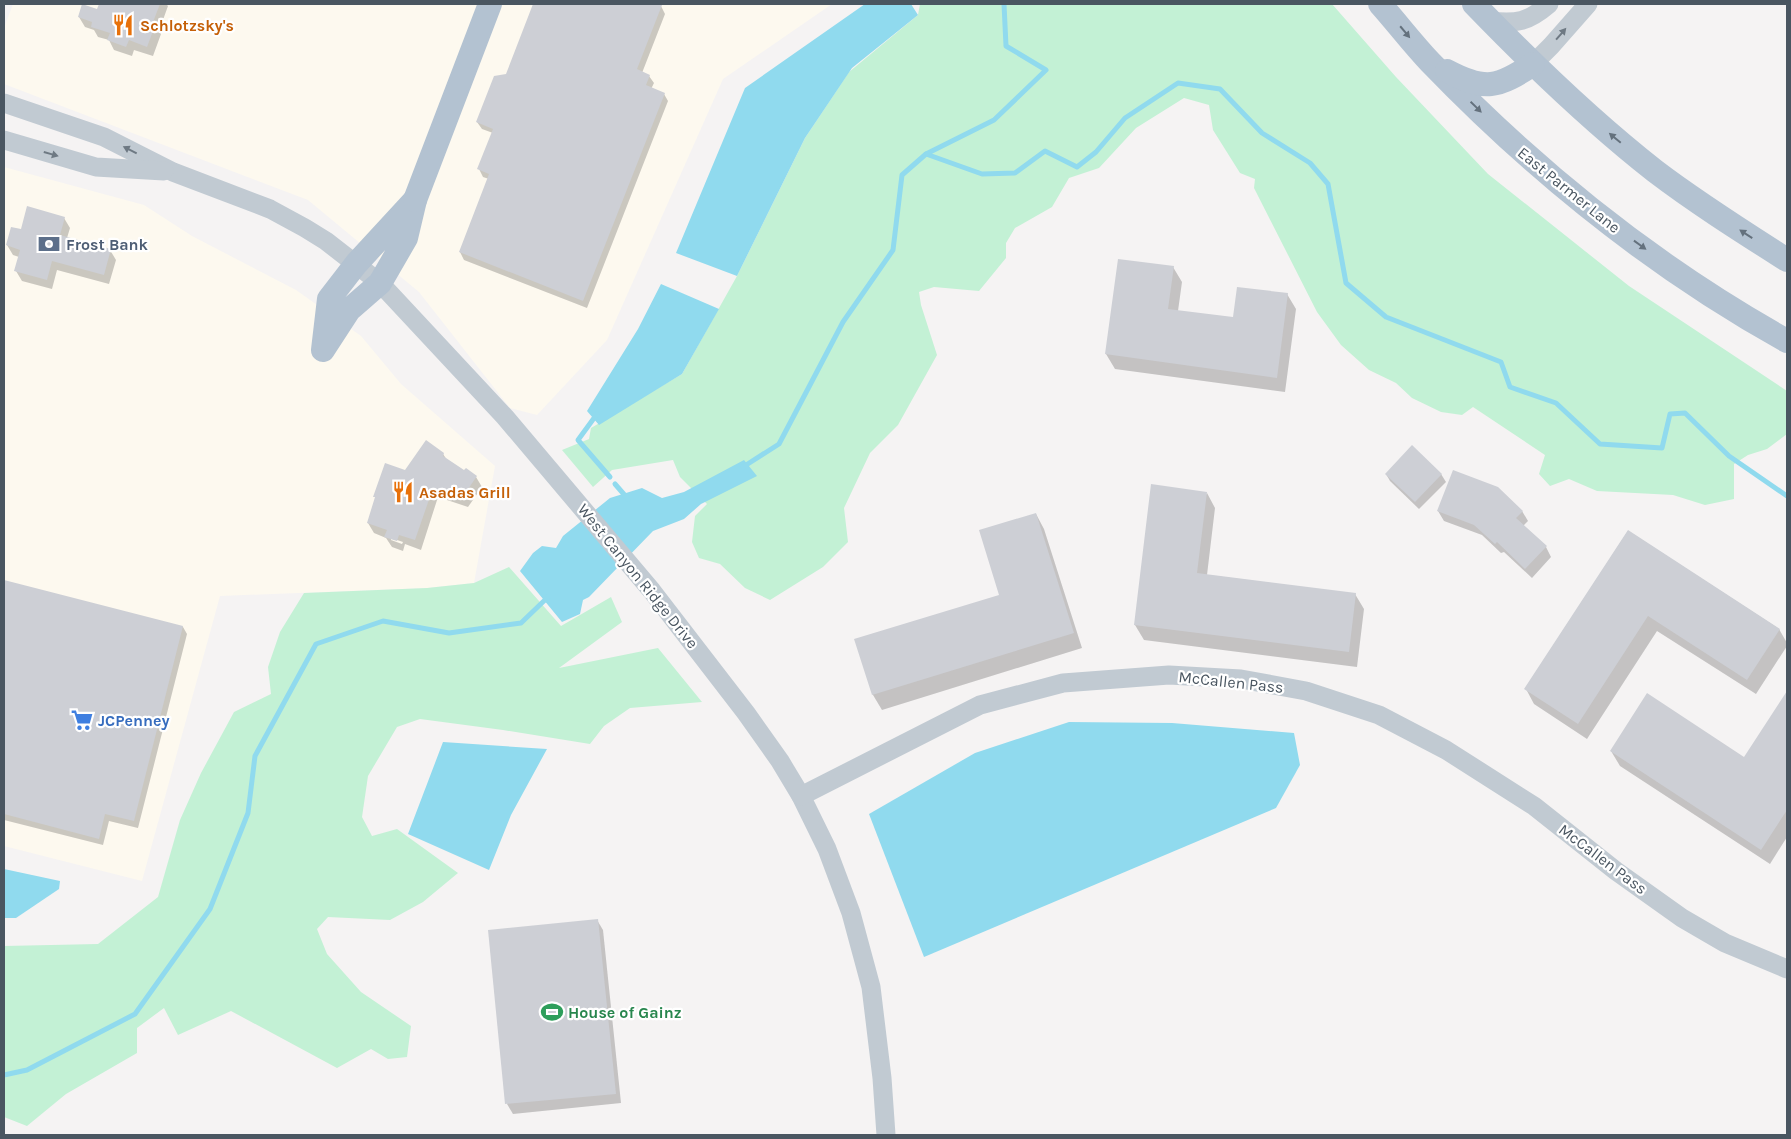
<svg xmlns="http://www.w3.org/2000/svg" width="1791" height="1139" viewBox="0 0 1791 1139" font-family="Karla,sans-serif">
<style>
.commercial{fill:#fdf9ef}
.green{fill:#c3f1d5}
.water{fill:#90daee}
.shadow{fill:#0003;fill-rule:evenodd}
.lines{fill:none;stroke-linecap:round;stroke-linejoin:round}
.stream{stroke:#90daee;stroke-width:5}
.building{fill:#cdcfd5}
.minor{stroke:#c1cad2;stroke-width:19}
.major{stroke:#b3c2d1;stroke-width:24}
.oneway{fill:#64717d}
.oneway2{fill:#6e7983}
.labels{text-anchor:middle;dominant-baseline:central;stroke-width:4.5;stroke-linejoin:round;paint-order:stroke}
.food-label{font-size:16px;font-weight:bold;fill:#c56008;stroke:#fff;text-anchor:start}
.street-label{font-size:16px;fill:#4a5661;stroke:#fff}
.service-label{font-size:16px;font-weight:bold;fill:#4e5e75;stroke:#fff;text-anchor:start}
.shop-label{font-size:16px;font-weight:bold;fill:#366cbe;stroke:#fff;text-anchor:start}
.leisure-label{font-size:16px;font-weight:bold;fill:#27864d;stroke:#fff;text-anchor:start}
</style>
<rect width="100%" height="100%" fill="#f5f3f3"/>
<g class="commercial">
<polygon points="13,4 832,4 723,79 607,340 537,415 510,408 419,292 308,200 4,84 4,28"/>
<polygon points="4,167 144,205 192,236 296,290 361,336 401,384 495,466 474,583 427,588 220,596 142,881 4,846"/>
</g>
<g class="green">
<polygon points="920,4 1332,4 1396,77 1488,174 1629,286 1787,391 1787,434 1767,449 1748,455 1734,464 1734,499 1705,505 1673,495 1597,491 1569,479 1550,486 1539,474 1545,455 1473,407 1462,415 1441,412 1412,398 1396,383 1369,370 1341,345 1317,312 1254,188 1255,179 1240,173 1213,130 1209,105 1184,98 1136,128 1099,168 1069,178 1052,207 1015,228 1006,243 1006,258 979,291 934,287 919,292 921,305 937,355 898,425 870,453 844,508 848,542 823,567 770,600 745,588 720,564 699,558 692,542 695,516 707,504 680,477 673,460 612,470 593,487 562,450 589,439 591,428 682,374 737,276 805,138 849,72 918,15"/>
<polygon points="509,567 561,626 611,597 622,622 559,668 658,648 702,702 630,708 604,726 590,744 503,730 420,719 397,727 368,776 362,817 372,836 397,829 458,873 423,902 390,920 328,917 317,929 327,954 361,992 411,1026 407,1057 388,1059 371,1049 337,1068 231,1011 178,1035 164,1008 137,1028 137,1053 66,1094 27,1126 4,1117 4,946 98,944 158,897 180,820 201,773 234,712 271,694 268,667 280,632 304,593 427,588 474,583"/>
</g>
<g class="water">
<polygon points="865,4 911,4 918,15 852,68 805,138 737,276 676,253 745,88"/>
<polygon points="661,284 719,309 682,374 599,425 587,411 638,329"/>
<polygon points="744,460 757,476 701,504 684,519 653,531 589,597 583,600 580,614 562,622 520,571 533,553 542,546 556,548 563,536 610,498 642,488 662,498 684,492"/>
<polygon points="1069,722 1172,723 1294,733 1300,765 1276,808 924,957 869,814 975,753"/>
<polygon points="443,742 547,749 511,815 489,870 408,834"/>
<polygon points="4,869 60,881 59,889 16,918 4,918"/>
</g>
<g class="shadow">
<polygon points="100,4 166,4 168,6 159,31 161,34 153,56 134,50 132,56 114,50 109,40 98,37 94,30 85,27 79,17 98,11"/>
<polygon points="534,4 654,4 661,6 665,14 642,73 649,76 654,83 651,89 664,94 668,101 587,308 464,260 460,252 489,179 483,177 479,169 493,133 482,129 477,122 507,75"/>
<polygon points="64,218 70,228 67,238 110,250 116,260 109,284 57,270 52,289 22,281 16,271 19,257 13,255 7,245 22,231"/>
<polygon points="1119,260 1173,267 1182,282 1178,311 1234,319 1287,294 1296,309 1285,392 1115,369 1106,354"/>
<path d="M443 454 447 460 464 472 476 477 482 487 468 507 438 497 421 550 405 544 403 551 392 547 386 538 374 533 368 523 406 471ZM391 538 403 542 402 544 391 540Z"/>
<polygon points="1386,474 1441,474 1446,482 1419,509 1390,481"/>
<polygon points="1207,493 1215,508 1207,575 1355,594 1364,609 1357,667 1144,640 1135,625"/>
<polygon points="1438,511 1522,511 1528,521 1523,526 1546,547 1551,557 1532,578 1504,552 1501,553 1482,535 1444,521"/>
<polygon points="1036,514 1044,529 1082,648 882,710 873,695 856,640 1001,596"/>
<polygon points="1628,531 1779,629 1787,643 1787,646 1756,694 1657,631 1587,739 1534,704 1526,689"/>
<polygon points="4,581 183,627 187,634 138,828 109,821 103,845 4,820"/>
<polygon points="1787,694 1787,837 1770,864 1620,766 1611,751 1745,759"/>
<polygon points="597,920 603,930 621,1103 513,1114 507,1104"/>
</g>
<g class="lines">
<g class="stream">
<polyline points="926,154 982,174 1015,173 1045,151 1077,167 1096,152 1125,118 1178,83 1220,89 1262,133 1310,163 1328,184 1346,283 1386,317 1501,362 1510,387 1556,403 1600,444 1662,448 1670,414 1685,413 1729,456 1787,496"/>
<polyline points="597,414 578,440 610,477"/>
<polyline points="743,467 779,444 843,322 893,250 902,175 926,154 994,120 1046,70 1006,46 1004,4"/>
<polyline points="615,484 628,499"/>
<polyline points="4,1075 27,1070 135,1014 210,909 248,813 255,756 316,644 383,621 449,633 521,623 548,597"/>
</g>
</g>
<g class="building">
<polygon points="82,4 97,9 99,4 160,4 153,22 156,23 147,47 129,40 126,47 107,40 110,33 91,27 92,22 78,17"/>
<polygon points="533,4 658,4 662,5 637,69 650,75 646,85 665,93 583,301 459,252 489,174 477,169 493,129 476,122 494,76 506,74"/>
<polygon points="27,206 65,217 60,235 111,249 104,275 52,261 47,280 14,271 20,250 6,245 11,227 21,229"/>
<polygon points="1118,259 1174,266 1168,309 1233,317 1237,287 1288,293 1277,378 1105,354"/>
<polygon points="426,440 444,453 443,456 464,470 466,468 477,476 462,498 433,488 415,540 399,535 397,541 384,537 387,530 367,523 375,497 373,497 385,463 405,470"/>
<polygon points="1412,445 1442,474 1415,502 1385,474"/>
<polygon points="1453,470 1498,487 1523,511 1516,518 1547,546 1525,569 1497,542 1495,544 1474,525 1437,511"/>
<polygon points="1151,484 1207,492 1197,573 1356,593 1349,652 1134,625"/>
<polygon points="1036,513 1074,633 872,695 854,639 999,595 979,530"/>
<polygon points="1628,530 1780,629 1747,680 1648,616 1578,724 1524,689"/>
<polygon points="4,580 183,626 134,821 105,814 99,839 4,814"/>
<polygon points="1787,691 1787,810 1761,850 1610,751 1647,693 1744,757"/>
<polygon points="598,919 616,1094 505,1104 488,930"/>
</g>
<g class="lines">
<g class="minor">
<path d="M1490 21C1517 24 1528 22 1549 4"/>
<polyline points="1533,64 1551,46 1588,4"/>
<polyline points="4,103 104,137 173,172 270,209 305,228 326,241 380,283 505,417 652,591 746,713 780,761 801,796 827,849 851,913 871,987 882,1078 886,1135"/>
<polyline points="4,140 96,167 164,171"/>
<polyline points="801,796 980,705 1063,683 1169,675 1241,679 1306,691 1379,715 1446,750 1534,806 1616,871 1682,918 1725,943 1787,969"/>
</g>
<g class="major">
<path d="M1380 4C1397 23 1412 43 1430 62 1535 171 1654 267 1787 341"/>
<path d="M1474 4C1531 63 1590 120 1655 171 1697 203 1743 232 1787 260"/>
<path d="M1447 71C1485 91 1498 88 1533 64"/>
<polygon points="415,200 406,238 380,283 349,310 323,350 329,299 356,264"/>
<polyline points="415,200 490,4"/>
</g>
</g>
<defs><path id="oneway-solid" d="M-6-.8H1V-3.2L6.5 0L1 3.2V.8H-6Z" transform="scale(1.25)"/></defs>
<g class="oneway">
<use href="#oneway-solid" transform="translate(1405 32) rotate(50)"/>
<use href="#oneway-solid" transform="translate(1476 107) rotate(44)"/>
<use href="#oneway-solid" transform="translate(1615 138) rotate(-140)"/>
<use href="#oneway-solid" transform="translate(1746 234) rotate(-147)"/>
<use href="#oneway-solid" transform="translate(1640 245) rotate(36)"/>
</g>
<g class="oneway2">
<use href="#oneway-solid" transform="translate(1561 34) rotate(-49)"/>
<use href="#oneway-solid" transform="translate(130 150) rotate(-153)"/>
<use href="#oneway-solid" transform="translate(51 154) rotate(16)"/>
</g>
<defs>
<g id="restaurant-bare" transform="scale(1.725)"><path d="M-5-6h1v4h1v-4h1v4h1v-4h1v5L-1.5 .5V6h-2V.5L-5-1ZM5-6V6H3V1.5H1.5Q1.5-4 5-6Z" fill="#e8710a" stroke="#fff" stroke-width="2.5" paint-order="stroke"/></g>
<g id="bank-bare" transform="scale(1.725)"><path d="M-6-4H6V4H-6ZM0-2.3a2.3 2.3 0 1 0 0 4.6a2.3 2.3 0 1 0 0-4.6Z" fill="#5c6f8a" stroke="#fff" stroke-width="2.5" paint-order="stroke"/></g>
<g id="supermarket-bare" transform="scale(1.725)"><path d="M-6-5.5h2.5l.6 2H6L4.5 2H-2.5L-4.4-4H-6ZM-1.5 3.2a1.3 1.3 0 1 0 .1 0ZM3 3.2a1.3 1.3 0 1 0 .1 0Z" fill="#3f7fe0" stroke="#fff" stroke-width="2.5" paint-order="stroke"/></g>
<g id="stadium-bare" transform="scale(1.725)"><path d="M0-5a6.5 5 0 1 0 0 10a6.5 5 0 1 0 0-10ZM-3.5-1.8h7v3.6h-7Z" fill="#2e9e5b" stroke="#fff" stroke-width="2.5" paint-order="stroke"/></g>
</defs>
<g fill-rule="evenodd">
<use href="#restaurant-bare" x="123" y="25"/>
<use href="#bank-bare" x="49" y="244"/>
<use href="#restaurant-bare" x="403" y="492"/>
<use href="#supermarket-bare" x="82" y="720"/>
<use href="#stadium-bare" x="552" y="1012"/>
</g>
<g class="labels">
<g class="food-label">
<text x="140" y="25">Schlotzsky's</text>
<text x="419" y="492">Asadas Grill</text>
</g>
<g class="street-label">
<text transform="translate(1569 190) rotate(39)">East Parmer Lane</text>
<text transform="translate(638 576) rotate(51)">West Canyon Ridge Drive</text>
<text transform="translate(1231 682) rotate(6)">McCallen Pass</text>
<text transform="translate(1603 859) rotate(37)">McCallen Pass</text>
</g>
<g class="service-label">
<text x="66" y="244">Frost Bank</text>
</g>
<g class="shop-label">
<text x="98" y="720">JCPenney</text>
</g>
<g class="leisure-label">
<text x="568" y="1012">House of Gainz</text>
</g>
</g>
<rect width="1791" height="1139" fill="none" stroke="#4a5661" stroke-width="10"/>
</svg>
